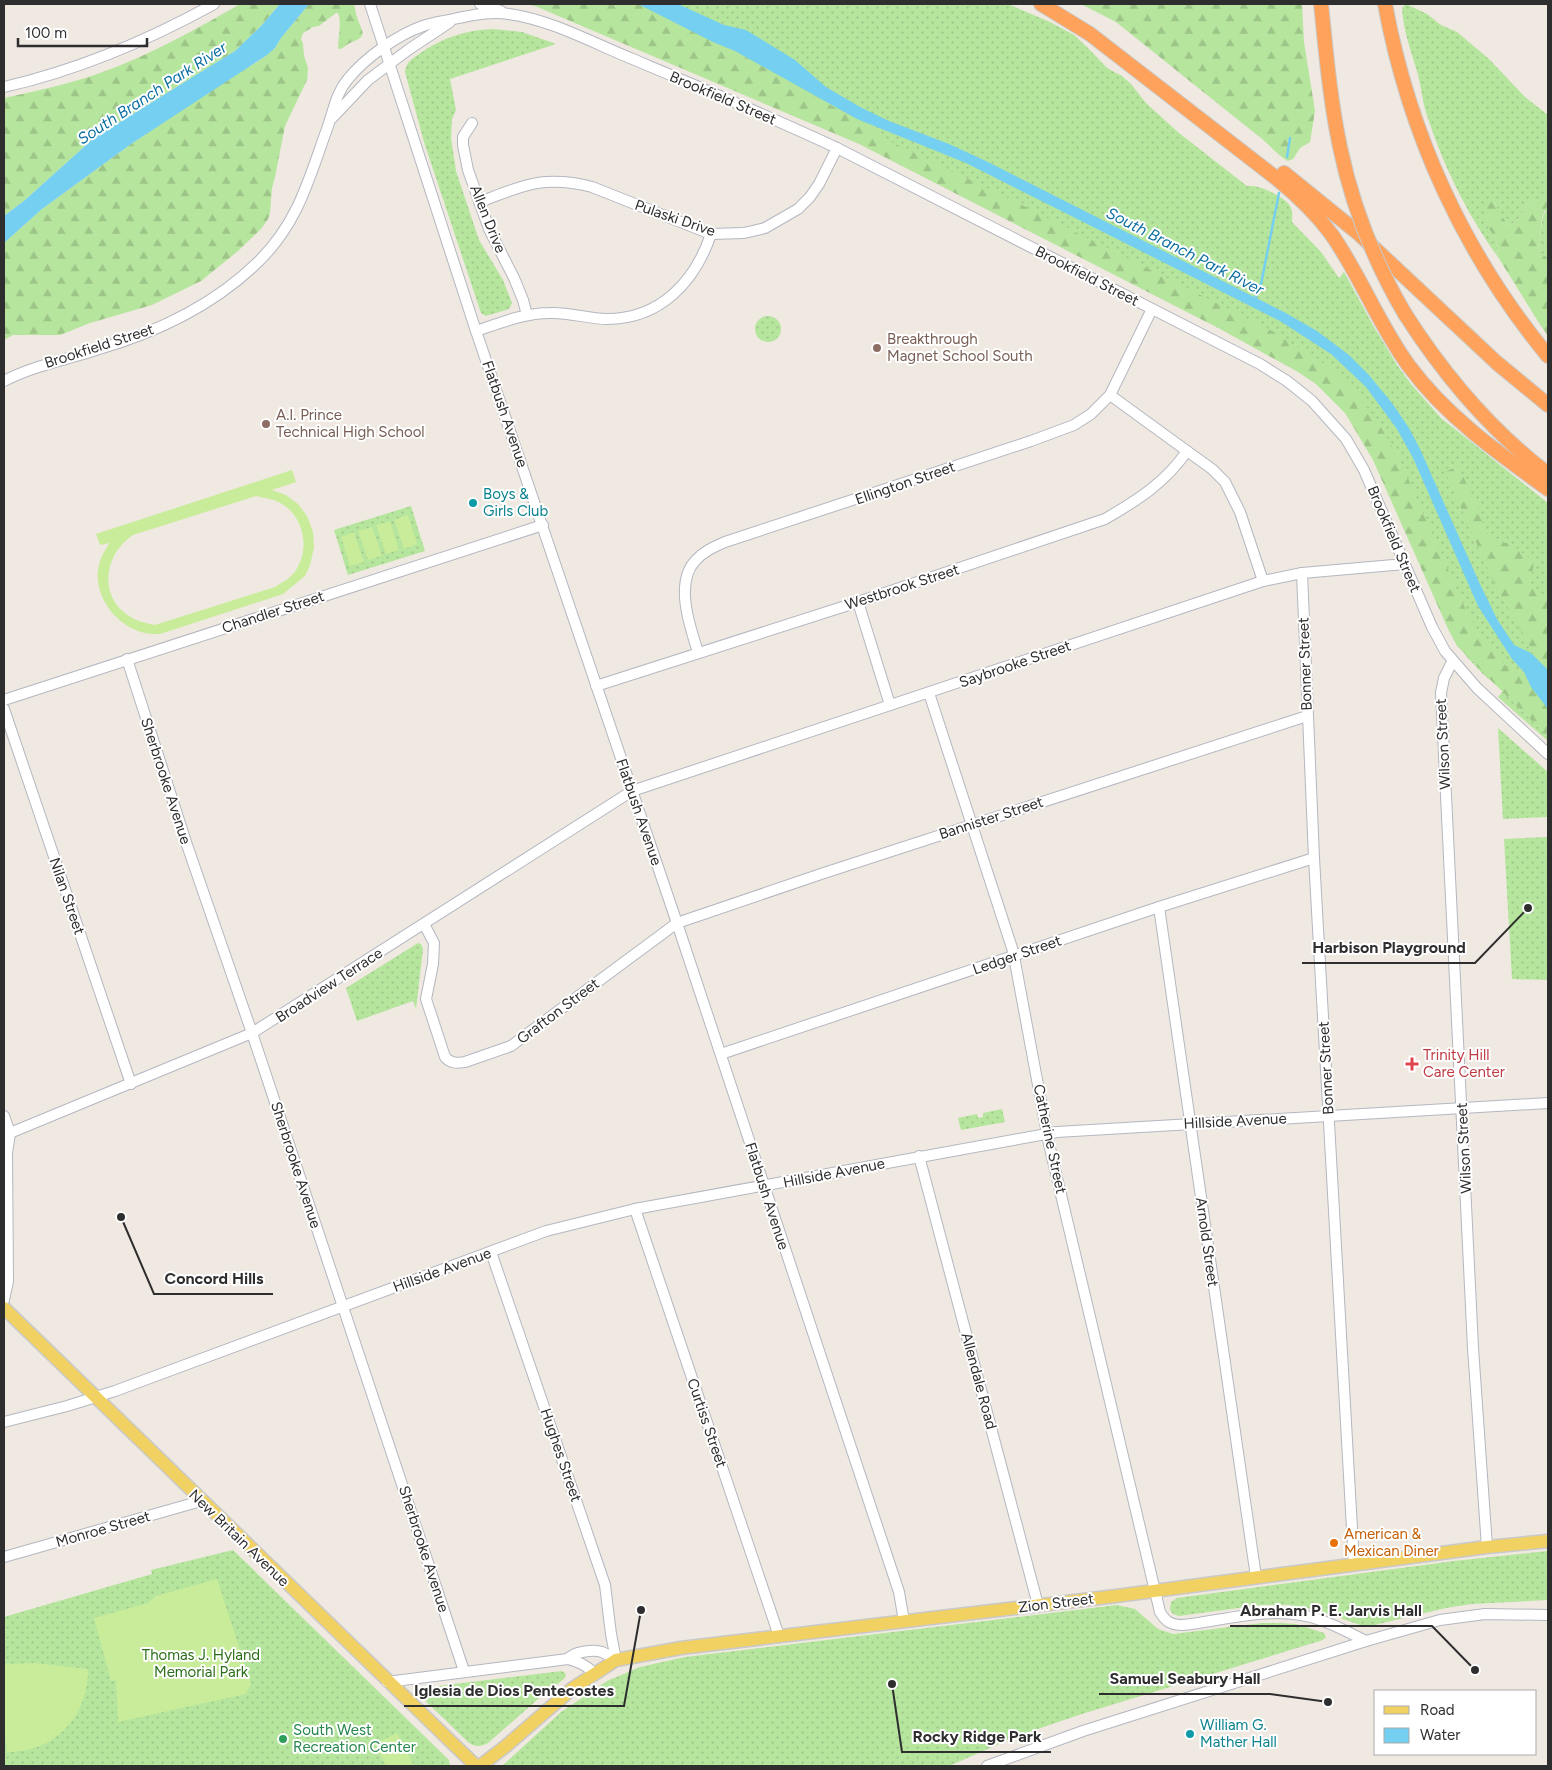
<svg xmlns="http://www.w3.org/2000/svg" width="1552" height="1770" viewBox="0 0 1552 1770" font-family="Figtree,sans-serif">
<style>
.grass{fill:url(#grass-dots)}
.forest{fill:url(#forest-firs)}
.pitch{fill:#c9ec9a;fill-rule:evenodd}
.water{fill:#75cff0}
.lines{fill:none;stroke-linecap:round;stroke-linejoin:round}
.stream{stroke:#75cff0;stroke-width:2.5}
.minor-casing{stroke:#b4b7c1;stroke-width:12}
.major-casing{stroke:#c9c9c9;stroke-width:15}
.highway-casing{stroke:#c9c9c9;stroke-width:16}
.minor{stroke:#fff;stroke-width:10}
.major{stroke:#f2d163;stroke-width:12}
.highway{stroke:#ffa35c;stroke-width:14}
.highway-bridge-casing{stroke:#c9c9c9;stroke-width:16;stroke-linecap:butt}
.highway-bridge{stroke:#ffa35c;stroke-width:14}
.education-dot{fill:#8d6e63;stroke:#fff;stroke-width:2}
.culture-dot{fill:#0f9aa8;stroke:#fff;stroke-width:2}
.health-dot{fill:#e0444e;stroke:#fff;stroke-width:2}
.food-dot{fill:#e8710a;stroke:#fff;stroke-width:2}
.leisure-dot{fill:#2e9e5b;stroke:#fff;stroke-width:2}
.labels{text-anchor:middle;dominant-baseline:central;stroke-width:4;stroke-linejoin:round;paint-order:stroke}
.street-label{font-size:15px;fill:#2e2e2e;stroke:#fff}
.education-label{font-size:15px;fill:#785e54;stroke:#fff;text-anchor:start}
.culture-label{font-size:15px;fill:#0d838f;stroke:#fff;text-anchor:start}
.health-label{font-size:15px;fill:#be3a42;stroke:#fff;text-anchor:start}
.food-label{font-size:15px;fill:#c56008;stroke:#fff;text-anchor:start}
.park-label{font-size:15px;fill:#2c6e1b;stroke:#fff}
.leisure-label{font-size:15px;fill:#27864d;stroke:#fff;text-anchor:start}
.water-label{font-size:16px;font-style:italic;fill:#0d6fa3;stroke:#fff}
.leader{fill:none;stroke:#2e2e2e;stroke-width:2}
.callout-dot{fill:#2e2e2e;stroke:#fff;stroke-width:2}
.callout-label{font-size:16px;text-anchor:middle;font-weight:bold;fill:#2e2e2e;stroke:#fff;stroke-width:4;stroke-linejoin:round;paint-order:stroke}
</style>
<defs>
<pattern id="grass-dots" width="8" height="8" patternUnits="userSpaceOnUse" patternTransform="scale(1.25)"><rect width="8" height="8" fill="#b6e59e"/><path d="M2 2h.1M6 6h.1" fill="none" stroke="#9dc588" stroke-width="1.8" stroke-linecap="round"/></pattern>
<pattern id="forest-firs" width="22" height="20" patternUnits="userSpaceOnUse" patternTransform="scale(1.25)"><rect width="22" height="20" fill="#b6e59e"/><path d="M5 1l3.5 6h-7zM16 11l3.5 6h-7z" fill="#9dc588"/></pattern>
</defs>
<rect width="100%" height="100%" fill="#efe9e1"/>
<g class="grass">
<path d="M539 4H1008L1050 22 1074 35 1087 47 1107 68 1122 76 1131 84 1146 103 1179 133 1247 186C1258 184 1285 197 1290 206 1293 211 1292 216 1292 222L1321 252 1339 278 1344 272 1374 327 1397 365 1411 384 1441 418 1548 503V741L1498 697 1503 691 1483 674 1466 656 1366 441 1343 409 1321 387 1296 367 854 136Z"/>
<path d="M1406 4 1427 14 1441 25 1457 32 1489 59 1525 97 1548 115V258C1533 249 1540 244 1541 230 1542 223 1541 218 1546 211L1539 200 1528 203 1519 219 1509 226 1498 212 1495 202 1487 224 1496 239 1498 257C1466 213 1441 161 1425 109 1422 98 1421 86 1418 75 1412 53 1403 31 1402 8Z"/>
<path d="M493 29 522 32 556 44 450 79 456 110 452 119 451 138 456 171 479 240 503 280 512 303 509 309 486 316 481 313 424 142 405 72C406 62 412 59 419 54 442 38 465 30 493 29Z"/>
<circle cx="768" cy="329" r="13"/>
<polygon points="411,506 425,551 348,575 334,530"/>
<polygon points="1498,728 1548,772 1548,817 1503,819"/>
<polygon points="1548,837 1548,980 1512,979 1504,839"/>
<polygon points="418,943 421,944 423,949 416,1009 413,1001 357,1021 346,988"/>
<polygon points="1002,1109 1005,1122 961,1130 958,1118 977,1114 978,1118 983,1117 983,1113"/>
<polygon points="233,1550 449,1760 450,1766 4,1766 4,1617 152,1574 151,1570"/>
<polygon points="1548,1551 1548,1600 1472,1604 1446,1608 1366,1627 1317,1610 1289,1605 1261,1605 1179,1616 1173,1614 1170,1610 1171,1602 1177,1598 1454,1561"/>
<polygon points="1117,1605 1135,1609 1158,1629 1173,1634 1262,1623 1279,1623 1296,1624 1324,1633 1326,1637 1323,1640 1082,1714 1020,1735 949,1766 502,1766 561,1712 607,1681 640,1667 685,1657"/>
<path d="M562 1671 566 1674 565 1678 537 1700 488 1743C481 1747 474 1747 468 1742L413 1689Z"/>
</g>
<g class="forest">
<path d="M240 4H280L261 26 235 51 94 138 25 200 4 216V98C30 92 56 87 82 79 137 62 190 33 240 4Z"/>
<path d="M309 4H354C355 9 356 15 358 20 363 33 367 36 352 42 346 44 344 49 338 49 338 37 342 23 338 13H336L319 26 313 27 303 33 301 39 303 44 304 56 308 68 307 80 285 126 275 177 272 188 270 213 268 219 261 229 238 251 201 281 152 305 90 323 60 335H13L4 340V243L42 209 131 144 218 85 257 62 275 48 281 38Z"/>
<polygon points="526,4 638,4 713,42 735,51 852,117 879,129 879,135 881,137 1018,203 1272,331 1332,369 1360,398 1377,421 1398,456 1465,608 1482,637 1507,667 1524,672 1530,685 1548,709 1548,737 1457,646 1449,631 1373,460 1345,413 1316,384 1298,372 1222,330 859,144 535,6"/>
<path d="M1081 4H1302L1304 42 1315 111 1310 142 1300 148 1293 159 1288 161C1275 154 1269 143 1257 135L1116 22Z"/>
<path d="M1544 196C1551 205 1545 209 1542 218 1541 222 1541 226 1541 230 1540 244 1533 249 1548 258V336L1539 323 1498 257 1496 239 1486 224 1484 212 1485 206 1489 202 1494 201 1499 212 1509 226 1519 219 1528 203 1539 200Z"/>
<path d="M1458 466 1479 509 1484 528 1487 533 1496 541 1512 544 1534 563C1533 572 1529 577 1531 586L1538 594 1548 598V670L1534 656 1527 641 1496 587 1445 472Z"/>
</g>
<g class="pitch">
<path d="M292 470 296 482 272 490 286 495 298 504 307 516 313 532 314 548 310 565 305 576 283 594 160 634C155 634 150 634 145 633 118 627 95 599 98 571 99 560 104 551 110 543L100 545 96 534ZM256 496C264 498 275 499 282 504 304 517 310 549 296 570 291 578 283 582 275 587L155 625C145 623 137 621 129 616 98 596 104 554 133 535Z"/>
<polygon points="408,515 417,544 404,549 394,520"/>
<polygon points="390,521 399,550 386,554 376,525"/>
<polygon points="372,527 382,556 368,560 358,531"/>
<polygon points="354,532 364,562 350,566 341,537"/>
<polygon points="217,1579 251,1684 246,1694 118,1722 116,1680 111,1681 94,1618 148,1603 156,1596"/>
<path d="M34 1663 88 1669C88 1716 56 1752 7 1752L4 1722V1666L6 1664Z"/>
<polygon points="397,1733 414,1766 386,1766 375,1744"/>
</g>
<g class="water">
<polygon points="280,4 309,4 281,38 275,48 267,55 131,144 42,209 4,243 4,216 25,200 94,138 235,51 261,26"/>
<polygon points="638,4 678,4 724,25 746,30 795,60 826,87 860,107 889,121 949,144 988,162 1284,312 1317,331 1349,355 1368,374 1392,403 1409,428 1420,449 1479,582 1497,619 1514,645 1531,653 1548,670 1548,709 1531,687 1524,672 1512,659 1478,606 1413,458 1397,429 1366,387 1331,354 1280,321 966,163 857,119 735,51 713,42"/>
</g>
<g class="lines">
<g class="stream">
<polyline points="1287,157 1290,138"/>
<polyline points="1255,299 1261,284 1279,193"/>
</g>
<g class="minor-casing">
<g id="minor">
<polyline points="370,4 476,331 677,923 899,1592 904,1621"/>
<polyline points="480,4 501,11"/>
<path d="M4 87C78 70 147 41 214 4"/>
<polyline points="332,118 368,80 408,50 450,22"/>
<polyline points="472,123 463,137 463,145 468,170 489,229 514,278 523,300 527,315"/>
<path d="M479 202C499 195 526 183 546 182 562 181 577 183 592 187L711 234 744 233 765 228 798 209 810 197 819 184 837 148"/>
<path d="M476 331C500 323 524 313 550 313 569 312 588 319 607 319 660 319 695 282 711 234"/>
<path d="M4 381C33 366 65 360 96 350 155 333 214 305 258 262 299 222 309 178 328 126 334 109 336 93 348 79 365 58 397 35 423 26 434 22 446 21 458 18 474 15 492 11 509 14 551 20 591 42 630 58 699 87 769 116 837 148L1260 364 1287 381 1312 401 1346 439 1364 470 1432 627 1445 651 1477 688 1548 754"/>
<polyline points="1110,395 1187,451 1212,469 1225,482 1240,512 1263,581"/>
<polyline points="1302,573 1314,858 1354,1564"/>
<polyline points="858,602 890,705"/>
<path d="M698 652C690 627 674 582 696 560 704 551 714 547 725 542L1031 441 1074 425 1091 414 1110 395 1152 309"/>
<polyline points="127,659 187,845 252,1033 464,1671"/>
<polyline points="1452,662 1444,678 1441,693 1473,1348 1487,1547"/>
<path d="M596 686 858 602 1105 519C1138 500 1166 482 1187 451"/>
<path d="M929 693 1013 951 1049 1144 1160 1612C1166 1622 1171 1625 1183 1625 1227 1620 1277 1604 1320 1620 1336 1625 1351 1634 1366 1641"/>
<polyline points="4,700 543,525"/>
<polyline points="4,709 131,1084"/>
<polyline points="1159,907 1256,1577"/>
<path d="M424 924 434 943 433 964 426 999 445 1057C451 1064 457 1063 465 1062L511 1046 677 923 824 873 1307 716"/>
<polyline points="721,1054 1159,907 1314,858"/>
<polyline points="4,1116 10,1133 7,1153 8,1281 4,1300"/>
<polyline points="4,1130 10,1133 252,1033 632,791 1263,581 1302,573 1405,564"/>
<polyline points="919,1156 1038,1605"/>
<polyline points="635,1209 779,1636"/>
<polyline points="491,1252 605,1585 611,1634 616,1660"/>
<polyline points="4,1422 67,1406 115,1391 546,1231 635,1209 1057,1132 1548,1103"/>
<polyline points="4,1557 201,1501"/>
<path d="M568 1659C573 1652 593 1649 602 1652 607 1654 612 1657 616 1660"/>
<path d="M387 1682 568 1659C579 1662 586 1665 594 1673"/>
<polyline points="987,1766 1083,1731 1366,1641 1440,1620 1485,1614 1548,1615"/>
</g>
</g>
<g class="major-casing">
<g id="major">
<polyline points="4,1308 476,1766"/>
<polyline points="480,1766 506,1746 573,1688 616,1660 681,1648 1116,1596 1487,1547 1548,1541"/>
</g>
</g>
<g class="highway-casing">
<g id="highway">
<path d="M1041 4 1090 34 1276 178C1297 195 1316 213 1332 235 1361 277 1379 325 1409 366 1446 416 1498 453 1548 489"/>
<path d="M1385 4C1409 134 1464 254 1548 356"/>
<polyline points="1284,173 1358,233 1497,363 1548,405"/>
<path d="M1405 314C1444 375 1490 430 1548 474"/>
</g>
</g>
<use href="#minor" class="minor"/>
<use href="#major" class="major"/>
<use href="#highway" class="highway"/>
<g class="highway-bridge-casing">
<path id="highway-bridge" d="M1321 4C1326 52 1330 100 1340 147 1352 205 1375 263 1405 314"/>
</g>
<use href="#highway-bridge" class="highway-bridge"/>
</g>
<g class="education-dot">
<circle cx="877" cy="348" r="5"/>
<circle cx="266" cy="424" r="5"/>
</g>
<g class="culture-dot">
<circle cx="473" cy="503" r="5"/>
<circle cx="1190" cy="1734" r="5"/>
</g>
<path class="health-dot" d="M1409.5 1056.5h5v5h5v5h-5v5h-5v-5h-5v-5h5z"/>
<circle class="food-dot" cx="1334" cy="1543" r="5"/>
<circle class="leisure-dot" cx="283" cy="1739" r="5"/>
<g class="labels">
<g class="street-label">
<text transform="translate(723 98) rotate(23)">Brookfield Street</text>
<text transform="translate(675 218) rotate(19)">Pulaski Drive</text>
<text transform="translate(488 219) rotate(68)">Allen Drive</text>
<text transform="translate(1087 276) rotate(27)">Brookfield Street</text>
<text transform="translate(99 346) rotate(-18)">Brookfield Street</text>
<text transform="translate(505 414) rotate(71)">Flatbush Avenue</text>
<text transform="translate(905 483) rotate(-19)">Ellington Street</text>
<text transform="translate(1394 539) rotate(67)">Brookfield Street</text>
<text transform="translate(902 587) rotate(-18)">Westbrook Street</text>
<text transform="translate(273 612) rotate(-18)">Chandler Street</text>
<text transform="translate(1015 664) rotate(-19)">Saybrooke Street</text>
<text transform="translate(1305 664) rotate(-92)">Bonner Street</text>
<text transform="translate(1443 744) rotate(-93)">Wilson Street</text>
<text transform="translate(166 781) rotate(72)">Sherbrooke Avenue</text>
<text transform="translate(639 812) rotate(71)">Flatbush Avenue</text>
<text transform="translate(991 818) rotate(-18)">Bannister Street</text>
<text transform="translate(67 896) rotate(71)">Nilan Street</text>
<text transform="translate(1017 955) rotate(-19)">Ledger Street</text>
<text transform="translate(329 985) rotate(-33)">Broadview Terrace</text>
<text transform="translate(558 1011) rotate(-37)">Grafton Street</text>
<text transform="translate(1326 1068) rotate(-93)">Bonner Street</text>
<text transform="translate(1235 1121) rotate(-3)">Hillside Avenue</text>
<text transform="translate(1050 1139) rotate(78)">Catherine Street</text>
<text transform="translate(1464 1148) rotate(-93)">Wilson Street</text>
<text transform="translate(296 1165) rotate(72)">Sherbrooke Avenue</text>
<text transform="translate(834 1173) rotate(-11)">Hillside Avenue</text>
<text transform="translate(767 1196) rotate(72)">Flatbush Avenue</text>
<text transform="translate(1207 1242) rotate(82)">Arnold Street</text>
<text transform="translate(442 1270) rotate(-20)">Hillside Avenue</text>
<text transform="translate(979 1381) rotate(75)">Allendale Road</text>
<text transform="translate(707 1423) rotate(71)">Curtiss Street</text>
<text transform="translate(561 1455) rotate(71)">Hughes Street</text>
<text transform="translate(103 1529) rotate(-16)">Monroe Street</text>
<text transform="translate(239 1538) rotate(44)">New Britain Avenue</text>
<text transform="translate(424 1549) rotate(72)">Sherbrooke Avenue</text>
<text transform="translate(1056 1603) rotate(-7)">Zion Street</text>
</g>
<g class="education-label">
<text x="887" y="339">Breakthrough<tspan x="887" dy="17">Magnet School South</tspan></text>
<text x="276" y="415">A.I. Prince<tspan x="276" dy="17">Technical High School</tspan></text>
</g>
<g class="culture-label">
<text x="483" y="494">Boys &amp;<tspan x="483" dy="17">Girls Club</tspan></text>
<text x="1200" y="1725">William G.<tspan x="1200" dy="17">Mather Hall</tspan></text>
</g>
<g class="health-label">
<text x="1423" y="1055">Trinity Hill<tspan x="1423" dy="17">Care Center</tspan></text>
</g>
<g class="food-label">
<text x="1344" y="1534">American &amp;<tspan x="1344" dy="17">Mexican Diner</tspan></text>
</g>
<g class="park-label">
<text x="201" y="1655">Thomas J. Hyland<tspan x="201" dy="17">Memorial Park</tspan></text>
</g>
<g class="leisure-label">
<text x="293" y="1730">South West<tspan x="293" dy="17">Recreation Center</tspan></text>
</g>
<g class="water-label">
<text transform="translate(152 93) rotate(-33)">South Branch Park River</text>
<text transform="translate(1185 251) rotate(27)">South Branch Park River</text>
</g>
</g>
<path class="leader" d="M1528 908L1475 963H1302M121 1217L154 1294H273M1475 1670L1432 1626H1230M1328 1702L1270 1694H1099M641 1610L624 1706H404M892 1684L902 1752H1051"/>
<g class="callout-dot">
<circle cx="1528" cy="908" r="5"/>
<circle cx="121" cy="1217" r="5"/>
<circle cx="1475" cy="1670" r="5"/>
<circle cx="1328" cy="1702" r="5"/>
<circle cx="641" cy="1610" r="5"/>
<circle cx="892" cy="1684" r="5"/>
</g>
<g class="callout-label">
<text x="1389" y="953">Harbison Playground</text>
<text x="214" y="1284">Concord Hills</text>
<text x="1331" y="1616">Abraham P. E. Jarvis Hall</text>
<text x="1185" y="1684">Samuel Seabury Hall</text>
<text x="514" y="1696">Iglesia de Dios Pentecostes</text>
<text x="977" y="1742">Rocky Ridge Park</text>
</g>
<rect width="1552" height="1770" fill="none" stroke="#2e2e2e" stroke-width="10"/>
<rect x="1374" y="1690" width="162" height="65" fill="#ffffff" stroke="#ababab"/>
<rect x="1384" y="1706" width="25" height="8" fill="#f2d163" stroke="#ababab"/>
<text x="1420" y="1715" font-size="15" fill="#2e2e2e">Road</text>
<rect x="1384" y="1728" width="25" height="15" fill="#75cff0" stroke="#ababab"/>
<text x="1420" y="1740" font-size="15" fill="#2e2e2e">Water</text>
<path d="M18 38v8h129v-8" fill="none" stroke="#2e2e2e" stroke-width="2.5"/>
<text x="25" y="38" font-size="15" fill="#2e2e2e" stroke="#ffffff" stroke-width="4" paint-order="stroke">100 m</text>
</svg>
